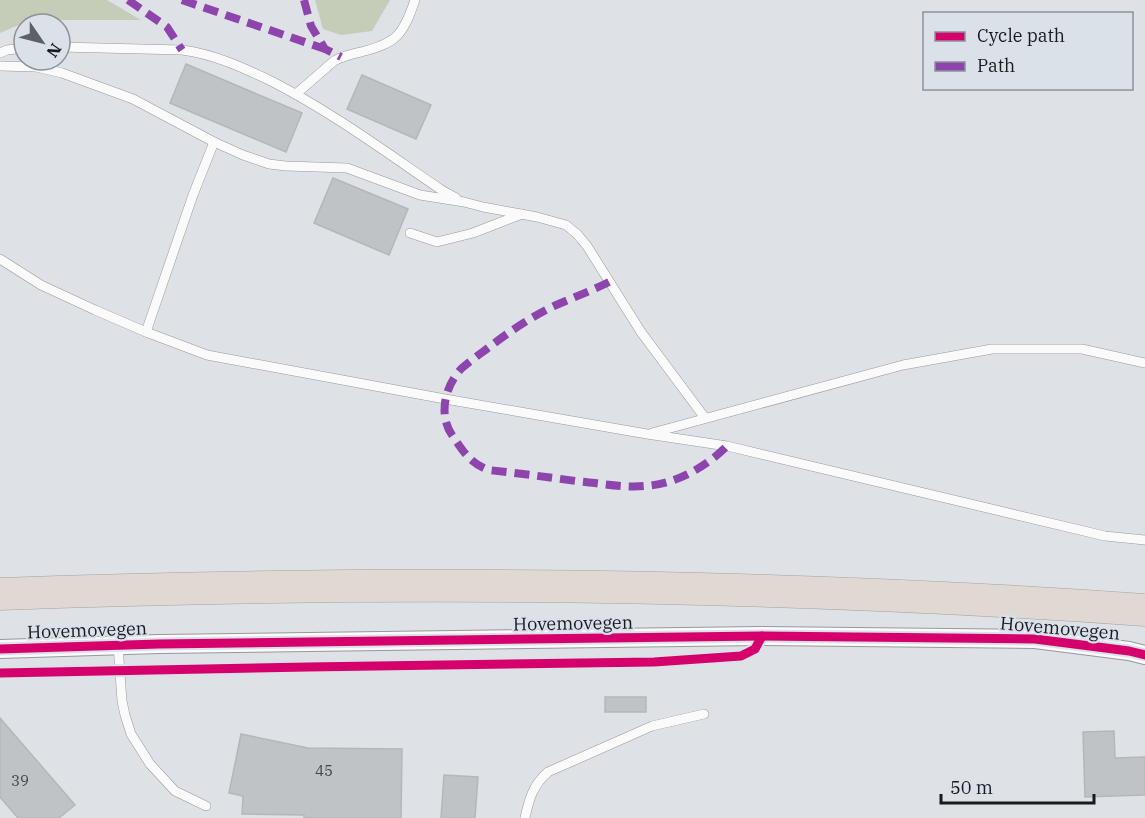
<svg xmlns="http://www.w3.org/2000/svg" width="1145" height="818" viewBox="0 0 1145 818" font-family="'IBM Plex Serif',serif">
<style>
.green{fill:#c5cdb8}
.building{fill:#c0c3c6;stroke:#b4b7ba;stroke-width:1.5}
.lines{fill:none;stroke-linecap:round;stroke-linejoin:round}
.lane-casing{stroke:#96989c;stroke-width:10}
.street-casing{stroke:#96989c;stroke-width:20}
.highway-casing{stroke:#a8a19c;stroke-width:33}
.lane{stroke:#fafafb;stroke-width:9}
.street{stroke:#fafafb;stroke-width:18}
.highway{stroke:#e0d8d2;stroke-width:32}
.quiet{stroke:#8e44ad;stroke-width:8;stroke-dasharray:15 8;stroke-linecap:butt}
.cycleway-casing{stroke:#dae1e9;stroke-width:13}
.cycleway{stroke:#d6006c;stroke-width:9}
.labels{text-anchor:middle;dominant-baseline:central;stroke-width:4.5;stroke-linejoin:round;paint-order:stroke}
.number-label{font-size:15px;fill:#424548}
.street-label{font-size:18px;fill:#181b1e;stroke:#dae1e9}
</style>
<rect width="100%" height="100%" fill="#dee1e6"/>
<g class="green">
<polygon points="0,0 107,0 141,20 30,20 0,33"/>
<polygon points="315,0 390,0 372,31 341,35 323,29"/>
</g>
<g class="building">
<polygon points="186,64 302,113 286,152 170,103"/>
<polygon points="362,75 431,105 416,139 347,109"/>
<polygon points="333,178 408,209 389,255 314,223"/>
<rect x="605" y="697" width="41" height="15"/>
<polygon points="0,718 75,805 59,818 18,818 0,797"/>
<polygon points="1114,731 1115,758 1145,757 1145,795 1085,797 1083,732"/>
<polygon points="241,734 308,748 402,749 401,818 304,818 304,815 242,814 243,796 229,793"/>
<polygon points="444,775 478,777 475,818 441,818"/>
</g>
<g class="lines">
<g class="lane-casing">
<g id="lane">
<path d="M60 47 182 50C214 54 244 68 273 82 333 113 387 153 443 191L456 198"/>
<polyline points="0,53 7,50 24,48"/>
<polyline points="0,66 36,67 62,73 133,99 214,142 243,155 269,164 286,166 347,168 420,195 464,202 483,207 537,217 566,225 577,234 587,246 641,332 705,418"/>
<path d="M296 94 334 61C343 56 351 54 361 52 397 43 403 35 415 0"/>
<polyline points="410,233 437,242 473,233 522,214"/>
<polyline points="0,259 41,285 95,310 146,332 207,355 445,399 647,434 727,446 1105,536 1145,540"/>
<polyline points="146,332 193,195 214,142"/>
<polyline points="652,433 903,365 992,349 1082,349 1145,363"/>
<polyline points="118,645 122,701 125,715 131,734 150,764 175,791 206,806"/>
<path d="M525 818C529 799 533 785 548 772L652 726 704 714"/>
</g>
</g>
<g class="street-casing">
<polyline id="street" points="0,649 159,644 762,636 1035,639 1129,651 1145,655"/>
</g>
<g class="highway-casing">
<path id="highway" d="M0 594C381 580 764 583 1145 610"/>
</g>
<use href="#lane" class="lane"/>
<use href="#street" class="street"/>
<use href="#highway" class="highway"/>
<g class="quiet">
<polyline points="128,0 167,27 182,50"/>
<polyline points="182,0 325,49"/>
<polyline points="304,0 311,26 325,49 341,57"/>
<path d="M609 282C591 291 572 298 554 306 529 318 506 334 484 351 477 356 469 362 462 368 445 385 438 415 452 435 463 451 469 462 488 470 517 473 546 477 576 481 599 483 622 488 645 486 676 484 706 467 727 446"/>
</g>
<g class="cycleway-casing">
<g id="cycleway">
<polyline points="0,649 159,644 762,636 1035,639 1129,651 1145,655"/>
<polyline points="0,673 308,667 654,662 741,656 755,649 762,636"/>
</g>
</g>
<use href="#cycleway" class="cycleway"/>
</g>
<g class="labels">
<g class="number-label">
<text x="324" y="770">45</text>
<text x="20" y="780">39</text>
</g>
<g class="street-label">
<text transform="translate(573 623) rotate(-1)">Hovemovegen</text>
<text transform="translate(1060 628) rotate(5)">Hovemovegen</text>
<text transform="translate(87 630) rotate(-2)">Hovemovegen</text>
</g>
</g>
<rect x="923" y="12" width="210" height="78" fill="#dae1e9" stroke="#8c9298" stroke-width="1.5"/>
<rect x="935" y="32" width="30" height="9" fill="#d6006c" stroke="#8c9298" stroke-width="1.5"/>
<text x="977" y="42" font-size="18" fill="#181b1e">Cycle path</text>
<rect x="935" y="62" width="30" height="9" fill="#8e44ad" stroke="#8c9298" stroke-width="1.5"/>
<text x="977" y="72" font-size="18" fill="#181b1e">Path</text>
<g transform="translate(42 42) rotate(125)"><circle r="28" fill="#dae1e9" stroke="#8c9298" stroke-width="1.5"/>
<path d="M0-4.5L10 22L0 15L-10 22Z" fill="#5d6064"/>
<text y="-9" font-size="16" font-weight="bold" text-anchor="middle" fill="#181b1e">N</text>
</g>
<path d="M941 794v9h153v-9" fill="none" stroke="#181b1e" stroke-width="3"/>
<text x="950" y="794" font-size="18" fill="#181b1e" stroke="#dae1e9" stroke-width="4.5" paint-order="stroke">50 m</text>
</svg>
